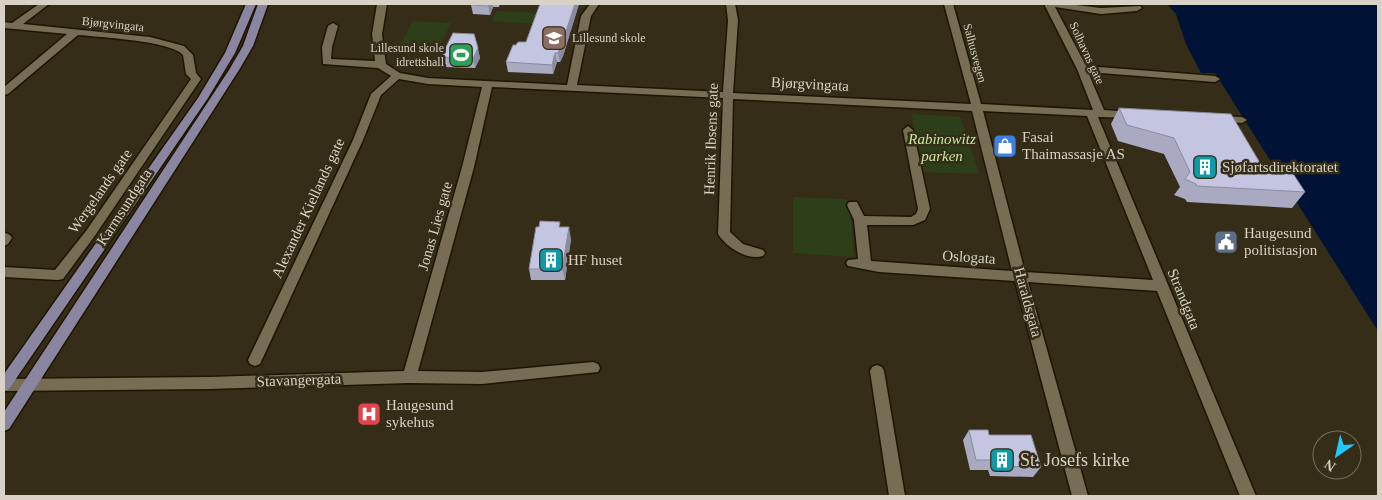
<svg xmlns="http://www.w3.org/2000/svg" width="1382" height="500" viewBox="0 0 1382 500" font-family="'Times New Roman',serif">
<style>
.green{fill:#2d3f19}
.water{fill:#001236}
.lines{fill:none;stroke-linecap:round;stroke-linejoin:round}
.minor-casing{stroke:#1d1501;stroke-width:3}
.major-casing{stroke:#1d1501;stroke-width:3}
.minor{fill:#766d54;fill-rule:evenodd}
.major{fill:#8a86a1;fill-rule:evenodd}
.wall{fill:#a9aac2}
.shaded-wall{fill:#898b9e}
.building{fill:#c4c6e1;stroke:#898b9e}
.labels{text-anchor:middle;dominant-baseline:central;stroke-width:5;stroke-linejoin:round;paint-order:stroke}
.far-street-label{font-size:12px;fill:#d7d2c5;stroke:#352d17}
.far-poi-label{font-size:12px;fill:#d7d2c5;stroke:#352d17;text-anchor:start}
.street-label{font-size:15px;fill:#d7d2c5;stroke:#352d17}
.poi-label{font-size:15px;fill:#d7d2c5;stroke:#352d17;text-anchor:start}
.park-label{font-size:15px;font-style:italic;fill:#c3ea9e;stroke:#352d17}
.near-poi-label{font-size:18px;fill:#d7d2c5;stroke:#352d17;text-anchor:start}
</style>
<rect width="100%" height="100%" fill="#352d17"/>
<g class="green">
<polygon points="497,11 542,13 537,24 492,21"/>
<polygon points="413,21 451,23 436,53 396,52"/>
<polygon points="912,114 960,117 979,174 918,172"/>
<polygon points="793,197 846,199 851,219 854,257 793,253"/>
</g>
<polygon class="water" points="1167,4 1378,4 1378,331 1215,73 1201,73 1186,44 1176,14"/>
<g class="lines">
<g class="minor-casing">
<g id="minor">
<path d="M39 4H49L23 24 150 37 184 46 193 55 196 73 201 79 94 237 63 279 58 280 4 277V267L55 270 86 231 191 79 186 74 183 55C172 41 98 37 78 35L8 94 4 95V87L67 34 4 28V22L12 23Z"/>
<path d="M377 4H387L382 34 386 64 400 73 428 78 567 85 581 16 590 4H599L591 16 577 85 723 92 728 20 726 4H735L738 20 733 93 971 104 944 4H953L981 104 1093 110 1077 69 1044 4H1068L1101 8 1140 6 1142 8 1137 11 1101 14 1055 7 1086 66 1215 76 1220 79 1215 82 1088 72 1104 110 1132 112 1137 115 1132 118 1098 117 1256 496H1240L1157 291 1028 282 1088 496H1072L1015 281 879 272 848 266 846 263 848 260 858 259 854 220 847 205 849 202H857L864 216 911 217 916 214 918 209 903 130 908 126 913 130 930 209 925 220 913 225H867L871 261 1012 271 972 111 733 99 730 232 743 244 763 250 765 253 763 256C747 261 726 247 718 234L723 98 492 87 474 167 418 371 482 372 593 362 598 364 600 368 598 372 482 384 409 383 210 389 4 391V379L210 377 404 371 462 167 482 87 428 84 399 79 381 95 363 140 260 364 255 366 250 364 248 360 353 140 371 94 391 76 378 68 323 64 322 47 328 26 333 23 338 26 332 47 331 59 375 61 372 34ZM983 111 1087 116 1153 280 1025 272Z"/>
<polygon points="1219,116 1242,117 1247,120 1242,123 1215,121 1214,119 1215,117"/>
<polygon points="6,233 10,235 12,238 8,244 4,246 4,234"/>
<polygon points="877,365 882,367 884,371 905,496 889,496 870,371 872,367"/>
</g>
</g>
<g class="major-casing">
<g id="major">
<polygon points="246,4 256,4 235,53 208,98 9,389 4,391 4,374 198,98 225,53"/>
<polygon points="258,4 268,4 253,46 239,70 9,429 4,431 4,412 229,70 243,46"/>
</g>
</g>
<use href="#minor" class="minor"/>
<use href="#major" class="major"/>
</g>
<g class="wall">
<polygon points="472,4 500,4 499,7 493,7 490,15 473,14 471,5"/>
<polygon points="540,4 579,4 563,56 560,62 557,62 553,74 508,72 506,62 516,45 526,42"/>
<polygon points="474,34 480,58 475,68 444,67 441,57"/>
<polygon points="1119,108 1260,163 1305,192 1292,208 1187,202 1185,199 1174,195 1180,187 1164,154 1118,141 1111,124"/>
<polygon points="561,227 571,239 565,280 531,280 529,269"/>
<polygon points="969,430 989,435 1041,467 1033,477 990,476 988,470 970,470 963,440"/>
</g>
<g class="shaded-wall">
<polygon points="489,4 493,4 493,7 490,15 488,6"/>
<polygon points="575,4 579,4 563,56 560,62 558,53"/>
<polygon points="478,48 480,58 475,68 473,59"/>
<polygon points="555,53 557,62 553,74 552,65"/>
<polygon points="569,227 571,239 565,280 562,269"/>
</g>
<g class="building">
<polygon points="472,4 489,4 488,6 471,5"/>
<polygon points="540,4 575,4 561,46 558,53 555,53 552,65 506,62 513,45 516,45 518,42 526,42"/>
<polygon points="453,33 474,34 478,48 473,59 441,57"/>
<polygon points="1119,108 1231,114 1260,163 1292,172 1305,192 1197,186 1196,184 1185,179 1190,172 1174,138 1127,125"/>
<polygon points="540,221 560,222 559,227 569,227 562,269 529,269 536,227 539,227"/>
<polygon points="969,430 988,430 989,435 1031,435 1041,467 996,466 994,460 976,460"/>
</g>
<defs>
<g id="school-square" transform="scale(1.25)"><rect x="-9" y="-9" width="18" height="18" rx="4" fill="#8d6e63" stroke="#352d17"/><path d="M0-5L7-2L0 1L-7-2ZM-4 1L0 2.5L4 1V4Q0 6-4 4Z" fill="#fff"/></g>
<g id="stadium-square" transform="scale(1.25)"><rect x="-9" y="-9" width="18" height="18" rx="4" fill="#2e9e5b" stroke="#352d17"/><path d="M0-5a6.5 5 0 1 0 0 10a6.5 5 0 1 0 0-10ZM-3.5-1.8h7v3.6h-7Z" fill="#fff"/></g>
<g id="shop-square" transform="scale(1.25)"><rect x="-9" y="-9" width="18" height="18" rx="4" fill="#3f7fe0" stroke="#352d17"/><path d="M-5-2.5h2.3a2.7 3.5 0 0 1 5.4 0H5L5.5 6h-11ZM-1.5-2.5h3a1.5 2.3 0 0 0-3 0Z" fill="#fff"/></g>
<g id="building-square" transform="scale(1.25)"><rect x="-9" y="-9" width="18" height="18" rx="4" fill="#0f9aa8" stroke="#352d17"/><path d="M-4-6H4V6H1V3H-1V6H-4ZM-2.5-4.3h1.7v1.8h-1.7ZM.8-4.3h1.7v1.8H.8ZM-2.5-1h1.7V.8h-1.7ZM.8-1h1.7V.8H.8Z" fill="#fff"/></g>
<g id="civic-square" transform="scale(1.25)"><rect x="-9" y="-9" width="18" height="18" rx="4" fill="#5c6f8a" stroke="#352d17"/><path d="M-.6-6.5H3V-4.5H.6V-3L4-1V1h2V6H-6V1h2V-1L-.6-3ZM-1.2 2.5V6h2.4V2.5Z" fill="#fff"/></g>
<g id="hospital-square" transform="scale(1.25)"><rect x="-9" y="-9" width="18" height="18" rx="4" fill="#e0444e" stroke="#352d17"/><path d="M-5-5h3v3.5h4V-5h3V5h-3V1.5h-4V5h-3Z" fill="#fff"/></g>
</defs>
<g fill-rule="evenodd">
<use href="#school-square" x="554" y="38"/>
<use href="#stadium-square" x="461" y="55"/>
<use href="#shop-square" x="1005" y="146"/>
<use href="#building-square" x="1205" y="167"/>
<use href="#civic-square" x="1226" y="242"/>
<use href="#building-square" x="551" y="260"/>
<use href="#hospital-square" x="369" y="414"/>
<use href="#building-square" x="1002" y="460"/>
</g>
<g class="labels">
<g class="far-street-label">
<text transform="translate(113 24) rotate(6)">Bjørgvingata</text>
<text transform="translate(975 53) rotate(75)">Salhusvegen</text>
<text transform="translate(1087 53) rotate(65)">Solhavns gate</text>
</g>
<g class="far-poi-label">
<text x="572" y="38">Lillesund skole</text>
<text x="444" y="48" text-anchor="end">Lillesund skole<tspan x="444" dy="14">idrettshall</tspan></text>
</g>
<g class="street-label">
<text transform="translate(810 84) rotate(3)">Bjørgvingata</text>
<text transform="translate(711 139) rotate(-88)">Henrik Ibsens gate</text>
<text transform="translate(100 191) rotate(-55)">Wergelands gate</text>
<text transform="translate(124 207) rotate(-57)">Karmsundgata</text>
<text transform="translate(308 208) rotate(-65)">Alexander Kiellands gate</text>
<text transform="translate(435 226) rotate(-74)">Jonas Lies gate</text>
<text transform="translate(969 257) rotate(4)">Oslogata</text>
<text transform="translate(1184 299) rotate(68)">Strandgata</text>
<text transform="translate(1028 302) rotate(75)">Haraldsgata</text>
<text transform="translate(299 380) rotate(-2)">Stavangergata</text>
</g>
<g class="poi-label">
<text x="1022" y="137">Fasai<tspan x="1022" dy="17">Thaimassasje AS</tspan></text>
<text x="1222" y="167">Sjøfartsdirektoratet</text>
<text x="1244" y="233">Haugesund<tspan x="1244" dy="17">politistasjon</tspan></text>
<text x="568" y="260">HF huset</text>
<text x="386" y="405">Haugesund<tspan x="386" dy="17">sykehus</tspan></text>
</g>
<g class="park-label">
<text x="942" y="139">Rabinowitz<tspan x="942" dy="17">parken</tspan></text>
</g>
<g class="near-poi-label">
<text x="1020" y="460">St. Josefs kirke</text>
</g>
</g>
<rect width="1382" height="500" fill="none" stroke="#d7d2c5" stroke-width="10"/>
<g transform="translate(1337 455) rotate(214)"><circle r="24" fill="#352d17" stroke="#766f5d"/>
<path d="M0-4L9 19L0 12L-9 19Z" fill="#20c9fd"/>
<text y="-8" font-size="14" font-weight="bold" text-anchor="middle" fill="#d7d2c5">N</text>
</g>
</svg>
